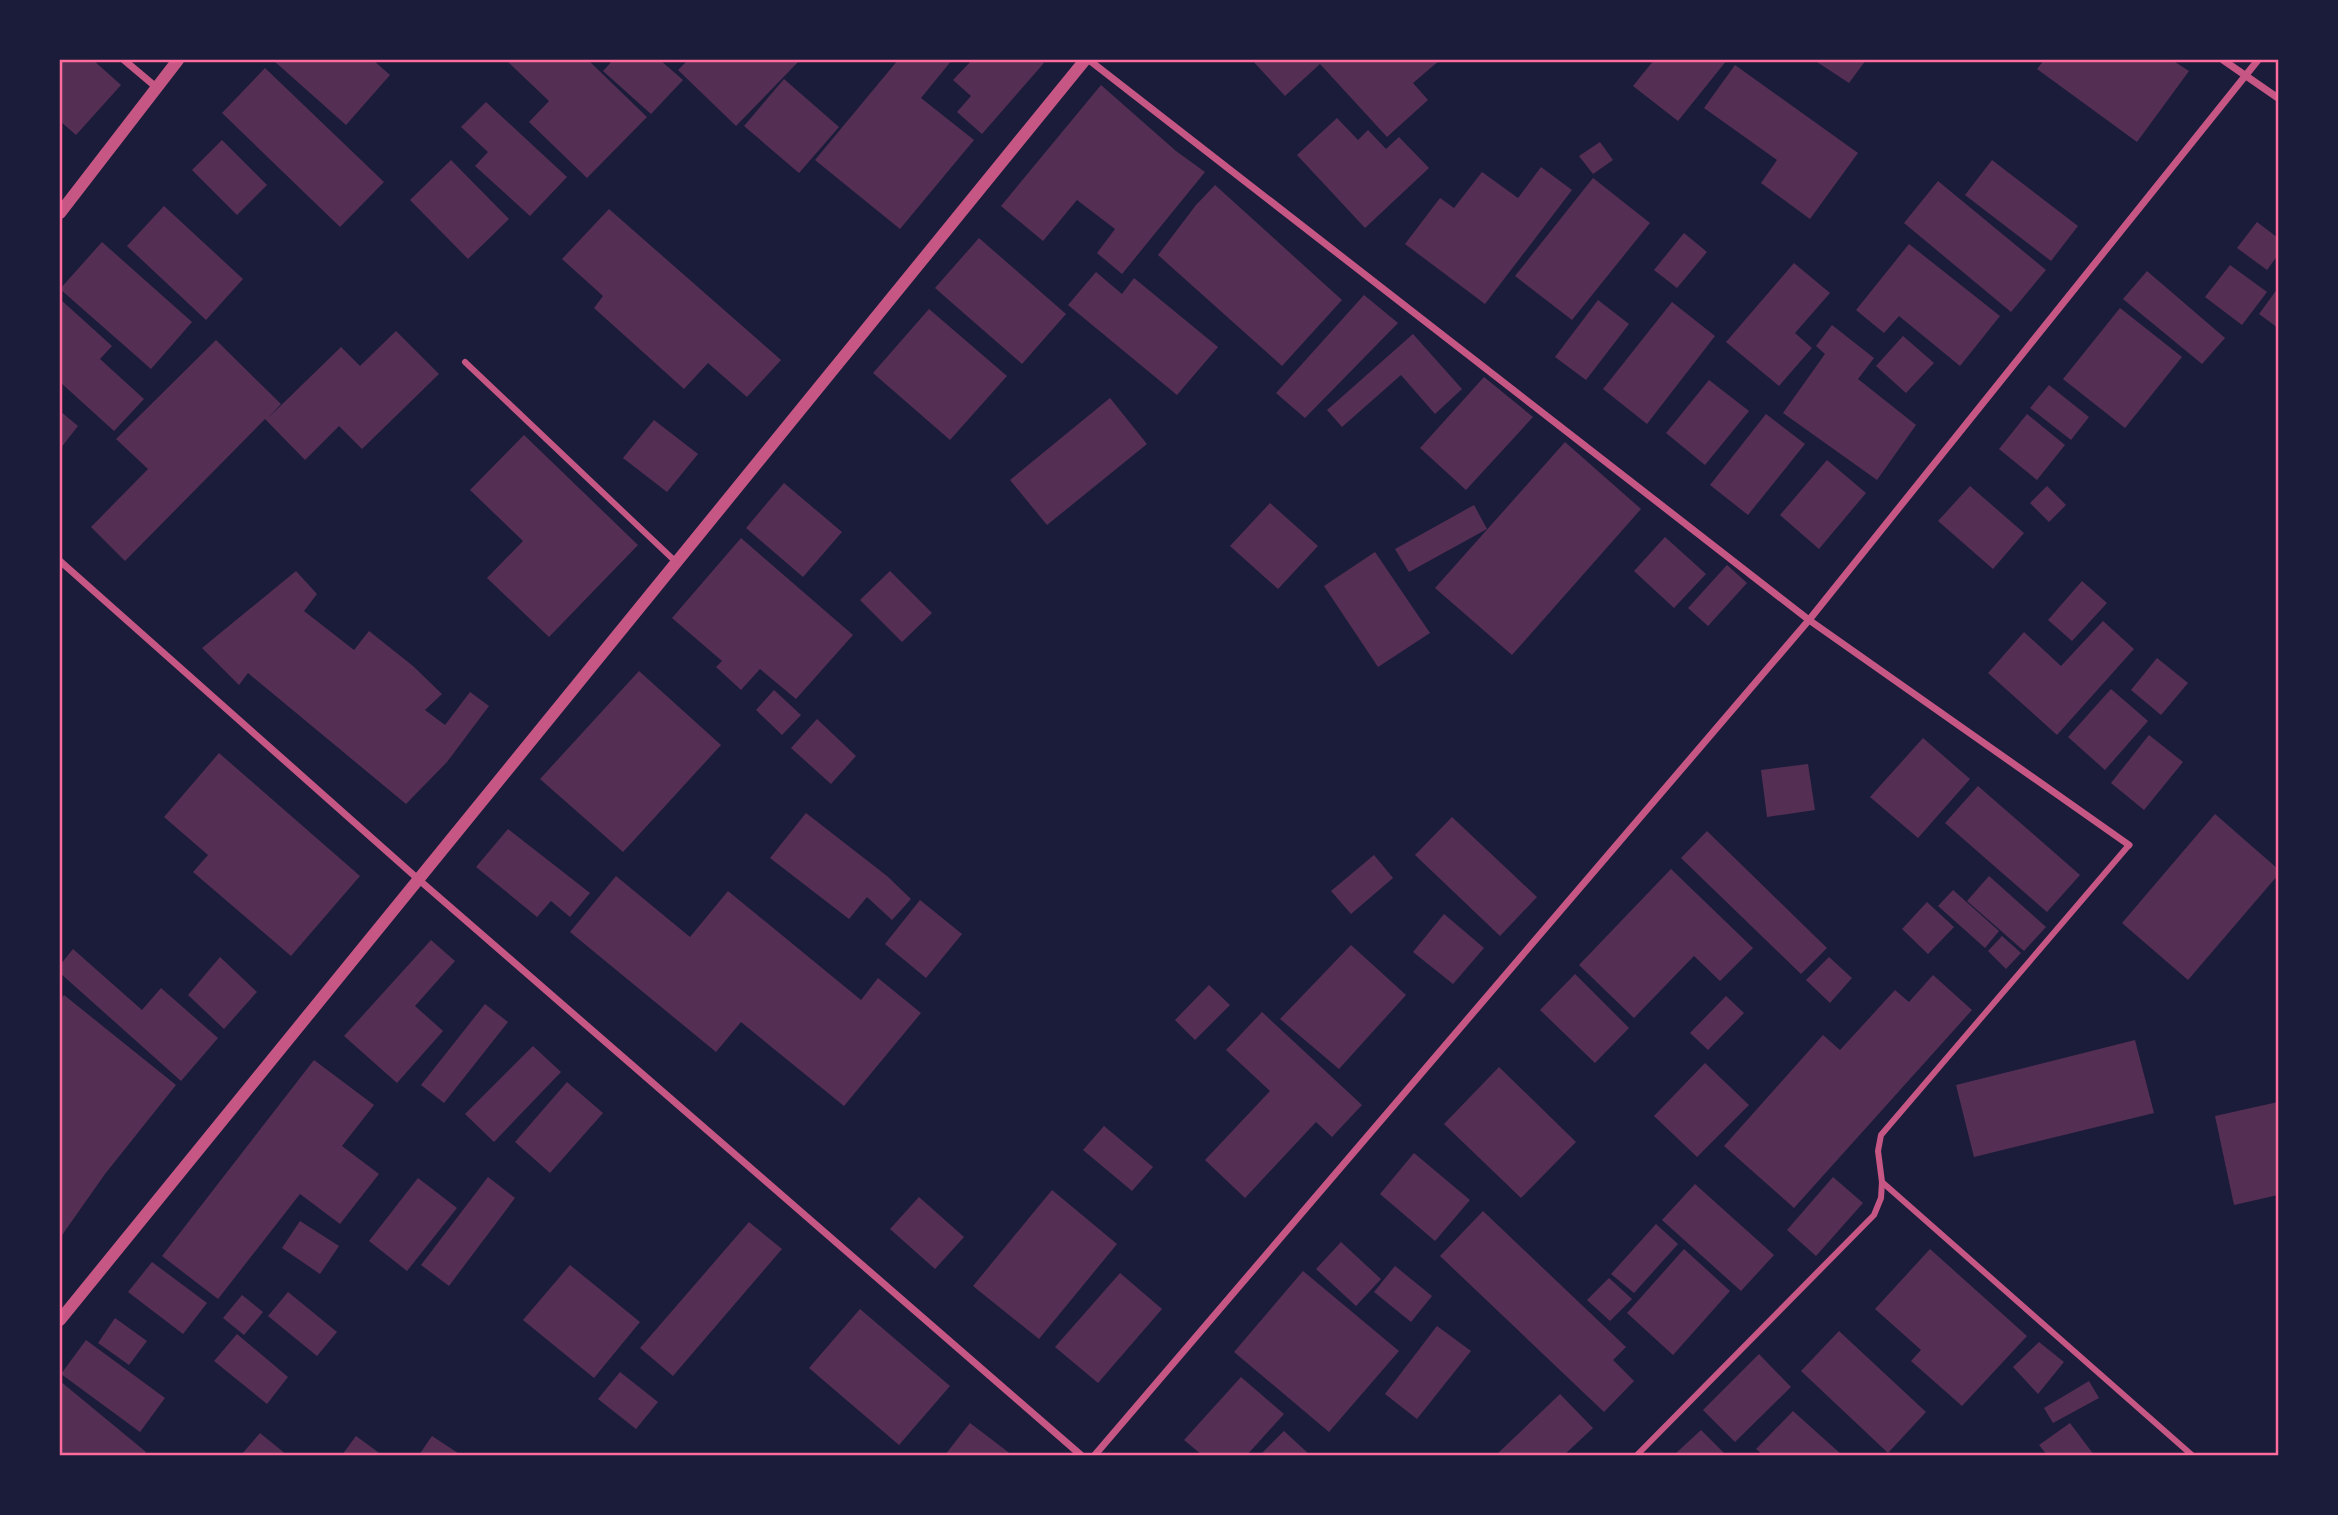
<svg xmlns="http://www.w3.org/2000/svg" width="2338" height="1515" viewBox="0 0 2338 1515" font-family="'Exo 2',sans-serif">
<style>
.building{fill:#542f53}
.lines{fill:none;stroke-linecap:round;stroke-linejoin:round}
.pedestrian{stroke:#c65784;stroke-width:6}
.minor{stroke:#c65784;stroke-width:7}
.tertiary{stroke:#c65784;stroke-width:12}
.neatline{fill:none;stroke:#ff6b9d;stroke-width:2.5}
</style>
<rect width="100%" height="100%" fill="#1b1b3a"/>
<g class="building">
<polygon points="60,60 93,60 121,85 76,135 60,121"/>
<polygon points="273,60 373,60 390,75 346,125"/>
<polygon points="506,60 588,60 647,117 587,178 529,122 549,101"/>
<polygon points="613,60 660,60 683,80 651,114 603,71"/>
<polygon points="688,60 800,60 736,126 678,70"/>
<polygon points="898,60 952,60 921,98 974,140 900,229 815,160"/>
<polygon points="972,60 1040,60 1044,63 982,134 957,112 971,96 953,80"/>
<polygon points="1252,60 1440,60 1413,83 1428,100 1387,137 1320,64 1285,96"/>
<polygon points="1654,60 1727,60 1678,121 1633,86"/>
<polygon points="1814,60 1866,60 1849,83"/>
<polygon points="2044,60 2172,60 2189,71 2137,142 2037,69"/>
<polygon points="1735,65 1858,153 1810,219 1761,183 1777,160 1704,108"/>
<polygon points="265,68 384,182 340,227 222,113"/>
<polygon points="784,79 839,127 799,173 744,126"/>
<polygon points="1101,85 1176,151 1205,172 1122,274 1097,253 1115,229 1077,200 1043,241 1001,206"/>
<polygon points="486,102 567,177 530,216 475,166 488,152 461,127"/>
<polygon points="1337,118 1358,140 1368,130 1386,149 1399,137 1429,168 1365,228 1297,155"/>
<polygon points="222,140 267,185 237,215 192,170"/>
<polygon points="1600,142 1613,160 1593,174 1579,156"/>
<polygon points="451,160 509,219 468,259 410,200"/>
<polygon points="1992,160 2078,226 2051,261 1965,195"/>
<polygon points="1541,167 1572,190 1485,304 1405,244 1440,198 1454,208 1482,172 1518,198"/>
<polygon points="1593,178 1650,223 1572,320 1515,276"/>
<polygon points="1938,181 2046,270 2011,312 1904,223"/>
<polygon points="1215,185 1342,300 1282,366 1158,255 1196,205"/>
<polygon points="164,206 243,279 206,320 127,246"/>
<polygon points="609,209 781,360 747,397 708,363 684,389 594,308 603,296 562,259"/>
<polygon points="2257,222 2278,238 2278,255 2267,270 2237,248"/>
<polygon points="1684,233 1707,252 1677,288 1654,270"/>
<polygon points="979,238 1066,314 1022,364 935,288"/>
<polygon points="102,242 192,322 151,369 60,289"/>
<polygon points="1909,244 2000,316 1960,366 1899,316 1884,333 1856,310"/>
<polygon points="1794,263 1830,293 1795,333 1812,348 1779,386 1726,342"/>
<polygon points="2230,265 2267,292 2242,325 2205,297"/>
<polygon points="2147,271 2225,338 2202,364 2123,299"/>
<polygon points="1096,272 1122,294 1134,278 1218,347 1177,395 1068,305"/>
<polygon points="2278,288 2278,328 2259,314"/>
<polygon points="1364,295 1398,323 1305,418 1276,393"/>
<polygon points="60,299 112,346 100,359 144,399 114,431 60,382"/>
<polygon points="1598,300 1629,324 1586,380 1555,357"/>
<polygon points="1672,302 1715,336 1647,424 1603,389"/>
<polygon points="2120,308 2182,357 2125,428 2063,379"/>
<polygon points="929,309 1007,376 950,440 873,373"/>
<polygon points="1832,325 1874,358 1858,379 1916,425 1877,480 1783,413 1825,354 1816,346"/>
<polygon points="396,331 439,374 362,449 339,426 305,460 265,419 125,561 91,527 148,469 116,439 216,340 281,404 268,418 341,347 360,366"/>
<polygon points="1413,334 1462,389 1435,414 1401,375 1342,427 1327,410"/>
<polygon points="1903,336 1934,363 1906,393 1876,366"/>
<polygon points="1484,377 1533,417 1466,490 1420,448"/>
<polygon points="1709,380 1749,411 1705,465 1666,433"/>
<polygon points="2049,385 2089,417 2071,440 2030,408"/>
<polygon points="1110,398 1147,444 1047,525 1010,480"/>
<polygon points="60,411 78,426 60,449"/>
<polygon points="1766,414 1805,444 1748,515 1710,485"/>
<polygon points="2027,414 2065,445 2037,480 1999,449"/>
<polygon points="654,420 698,454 667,492 623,458"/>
<polygon points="524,435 638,545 549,637 487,578 523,541 470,490"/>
<polygon points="1565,442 1641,509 1512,655 1435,588"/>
<polygon points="1827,460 1866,493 1819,549 1780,515"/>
<polygon points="784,483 842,532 803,577 746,528"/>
<polygon points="1970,486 2024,533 1993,569 1938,521"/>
<polygon points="2047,486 2066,505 2049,522 2030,503"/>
<polygon points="1270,503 1318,546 1278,589 1230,546"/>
<polygon points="1474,505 1487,529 1409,572 1395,549"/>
<polygon points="1665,537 1706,574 1674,608 1634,571"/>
<polygon points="741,538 853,635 796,699 760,669 741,690 716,667 722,661 672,618"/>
<polygon points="1375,552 1430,633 1378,667 1324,586"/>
<polygon points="1727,565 1747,583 1708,626 1688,608"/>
<polygon points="296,571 317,594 304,611 354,650 369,631 413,666 442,694 425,710 445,725 470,692 489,706 447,762 406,804 248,673 239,685 202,648"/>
<polygon points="890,571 932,613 902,642 860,600"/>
<polygon points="2082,581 2107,603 2072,641 2048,620"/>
<polygon points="2103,621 2134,649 2057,735 1988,673 2024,632 2061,666"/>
<polygon points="2157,658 2188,683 2161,715 2131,690"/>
<polygon points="639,671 721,745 623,852 540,779"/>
<polygon points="2111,689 2148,721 2105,770 2068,737"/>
<polygon points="774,690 801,715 782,735 756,710"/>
<polygon points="817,719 856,756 831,784 791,748"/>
<polygon points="2149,735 2183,762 2144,810 2111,783"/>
<polygon points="1923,738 1970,779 1918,838 1870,797"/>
<polygon points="219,753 360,876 291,956 193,872 208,855 164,817"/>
<polygon points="1808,764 1815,810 1767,817 1761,770"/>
<polygon points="1978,786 2080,875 2047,912 1945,823"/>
<polygon points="806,813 887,876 911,899 892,920 867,897 849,919 770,858"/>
<polygon points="2215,814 2278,869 2278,875 2188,980 2122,923"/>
<polygon points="1452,817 1537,897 1500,936 1415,855"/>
<polygon points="508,829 590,893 570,917 551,901 537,917 476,867"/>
<polygon points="1707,831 1827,948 1801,974 1681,858"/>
<polygon points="1374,855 1393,878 1351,914 1331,891"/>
<polygon points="1671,869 1753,948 1720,981 1694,956 1634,1018 1579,965"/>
<polygon points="616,876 690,937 728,891 861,1000 878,978 921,1013 844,1106 741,1022 716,1052 570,932"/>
<polygon points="1989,876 2046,927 2024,951 1967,901"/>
<polygon points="1953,890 1999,931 1985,948 1938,906"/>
<polygon points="920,900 962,934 926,978 885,944"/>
<polygon points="1927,902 1954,927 1928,954 1902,929"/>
<polygon points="1444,914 1484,948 1453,984 1413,952"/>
<polygon points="2002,936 2021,953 2006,969 1988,951"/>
<polygon points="431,940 455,961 415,1006 443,1031 397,1083 344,1036"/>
<polygon points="1351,945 1406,995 1339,1069 1280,1019"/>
<polygon points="73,949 142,1010 161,988 218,1038 181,1081 60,973 60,965"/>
<polygon points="220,957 257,992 224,1029 188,995"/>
<polygon points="1829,957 1852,978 1830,1003 1806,980"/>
<polygon points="1575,974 1629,1028 1595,1063 1540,1010"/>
<polygon points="1933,975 1972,1010 1794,1208 1724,1146 1823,1035 1840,1050 1895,990 1909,1002"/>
<polygon points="1209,985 1230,1005 1195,1040 1175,1020"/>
<polygon points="64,995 176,1085 105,1174 60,1238 60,1000"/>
<polygon points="1726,996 1744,1013 1708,1050 1690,1033"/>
<polygon points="485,1004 508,1022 444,1103 421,1085"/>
<polygon points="1262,1012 1362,1105 1332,1137 1316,1122 1245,1198 1205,1160 1270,1091 1226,1050"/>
<polygon points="2135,1040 2154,1113 1974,1157 1956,1085"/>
<polygon points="533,1046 561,1072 494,1142 465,1114"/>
<polygon points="314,1060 374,1105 342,1146 379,1174 340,1224 300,1194 218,1299 162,1256"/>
<polygon points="1705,1063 1749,1105 1697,1157 1654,1116"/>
<polygon points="1499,1067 1576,1142 1521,1198 1444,1124"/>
<polygon points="567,1082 603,1113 550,1173 515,1142"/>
<polygon points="2278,1102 2278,1195 2234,1205 2215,1116"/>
<polygon points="1104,1126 1153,1167 1132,1191 1083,1150"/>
<polygon points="1414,1153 1470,1200 1435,1241 1380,1194"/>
<polygon points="488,1177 515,1198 449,1286 421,1265"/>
<polygon points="1833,1177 1863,1203 1816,1256 1787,1230"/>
<polygon points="418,1178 457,1208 407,1271 369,1241"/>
<polygon points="1695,1184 1774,1255 1741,1291 1662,1220"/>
<polygon points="1052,1190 1117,1244 1039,1339 973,1286"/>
<polygon points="919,1197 964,1237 935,1269 890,1229"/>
<polygon points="1483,1211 1626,1347 1613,1360 1634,1381 1604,1412 1440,1256"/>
<polygon points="300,1221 339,1246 320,1274 282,1248"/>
<polygon points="749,1222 782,1249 673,1376 640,1348"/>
<polygon points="1656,1224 1678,1244 1634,1293 1611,1274"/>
<polygon points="1341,1242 1381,1279 1356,1306 1316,1269"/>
<polygon points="1684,1249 1730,1291 1673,1355 1627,1313"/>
<polygon points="1930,1249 2027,1336 1962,1406 1911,1361 1921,1350 1875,1309"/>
<polygon points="152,1262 207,1303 183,1334 128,1292"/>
<polygon points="570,1265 640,1322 594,1378 523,1320"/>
<polygon points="1395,1266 1432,1296 1411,1322 1374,1292"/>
<polygon points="1303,1271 1399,1351 1329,1432 1234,1352"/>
<polygon points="1120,1273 1162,1309 1098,1383 1055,1347"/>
<polygon points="1609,1278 1632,1299 1610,1321 1587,1300"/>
<polygon points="288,1292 337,1332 317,1356 268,1316"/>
<polygon points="242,1295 263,1312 244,1335 223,1318"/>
<polygon points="860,1309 950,1386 899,1445 809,1368"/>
<polygon points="115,1318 147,1341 129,1365 98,1343"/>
<polygon points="1437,1326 1471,1351 1417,1419 1385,1394"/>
<polygon points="1839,1331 1926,1412 1888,1453 1801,1371"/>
<polygon points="237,1334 288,1377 267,1404 214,1361"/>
<polygon points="86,1340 165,1398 140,1432 61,1374"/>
<polygon points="2039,1342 2064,1362 2038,1394 2013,1367"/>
<polygon points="1759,1354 1791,1387 1735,1442 1703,1410"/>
<polygon points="620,1372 658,1402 636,1429 598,1399"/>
<polygon points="1241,1377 1284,1414 1247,1455 1202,1455 1184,1440"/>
<polygon points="60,1381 146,1452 143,1455 60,1455"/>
<polygon points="2089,1381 2099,1398 2053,1423 2044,1408"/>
<polygon points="1560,1394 1593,1428 1564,1455 1496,1455"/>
<polygon points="1793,1411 1842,1455 1763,1455 1756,1449"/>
<polygon points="970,1423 1012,1455 945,1455"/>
<polygon points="2070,1423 2094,1455 2047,1455 2039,1445"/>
<polygon points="1701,1430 1726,1455 1674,1455"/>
<polygon points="1284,1431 1310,1455 1266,1455 1262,1453"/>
<polygon points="260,1433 287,1455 241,1455"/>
<polygon points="356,1436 382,1455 342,1455"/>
<polygon points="432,1436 461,1455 419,1455"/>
</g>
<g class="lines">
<g class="pedestrian">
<polyline points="465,362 676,562"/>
<polyline points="1882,1182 2193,1456"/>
<polyline points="1636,1456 1874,1215 1881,1198 1882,1182 1878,1151 1881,1135 2129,845"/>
</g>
<g class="minor">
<polyline points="124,60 156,87"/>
<polyline points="1089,60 1809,620 2129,845"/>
<polyline points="2223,60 2278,98"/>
<polyline points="60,561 418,879 1082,1456"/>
<polyline points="1094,1456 1809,620 2258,60"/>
</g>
<g class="tertiary">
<polyline points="60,213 178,60"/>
<polyline points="60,1320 1085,60"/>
</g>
</g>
<rect width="2338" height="1515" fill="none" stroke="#1b1b3a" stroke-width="122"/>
<rect x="61" y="61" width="2216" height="1393" class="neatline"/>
</svg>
